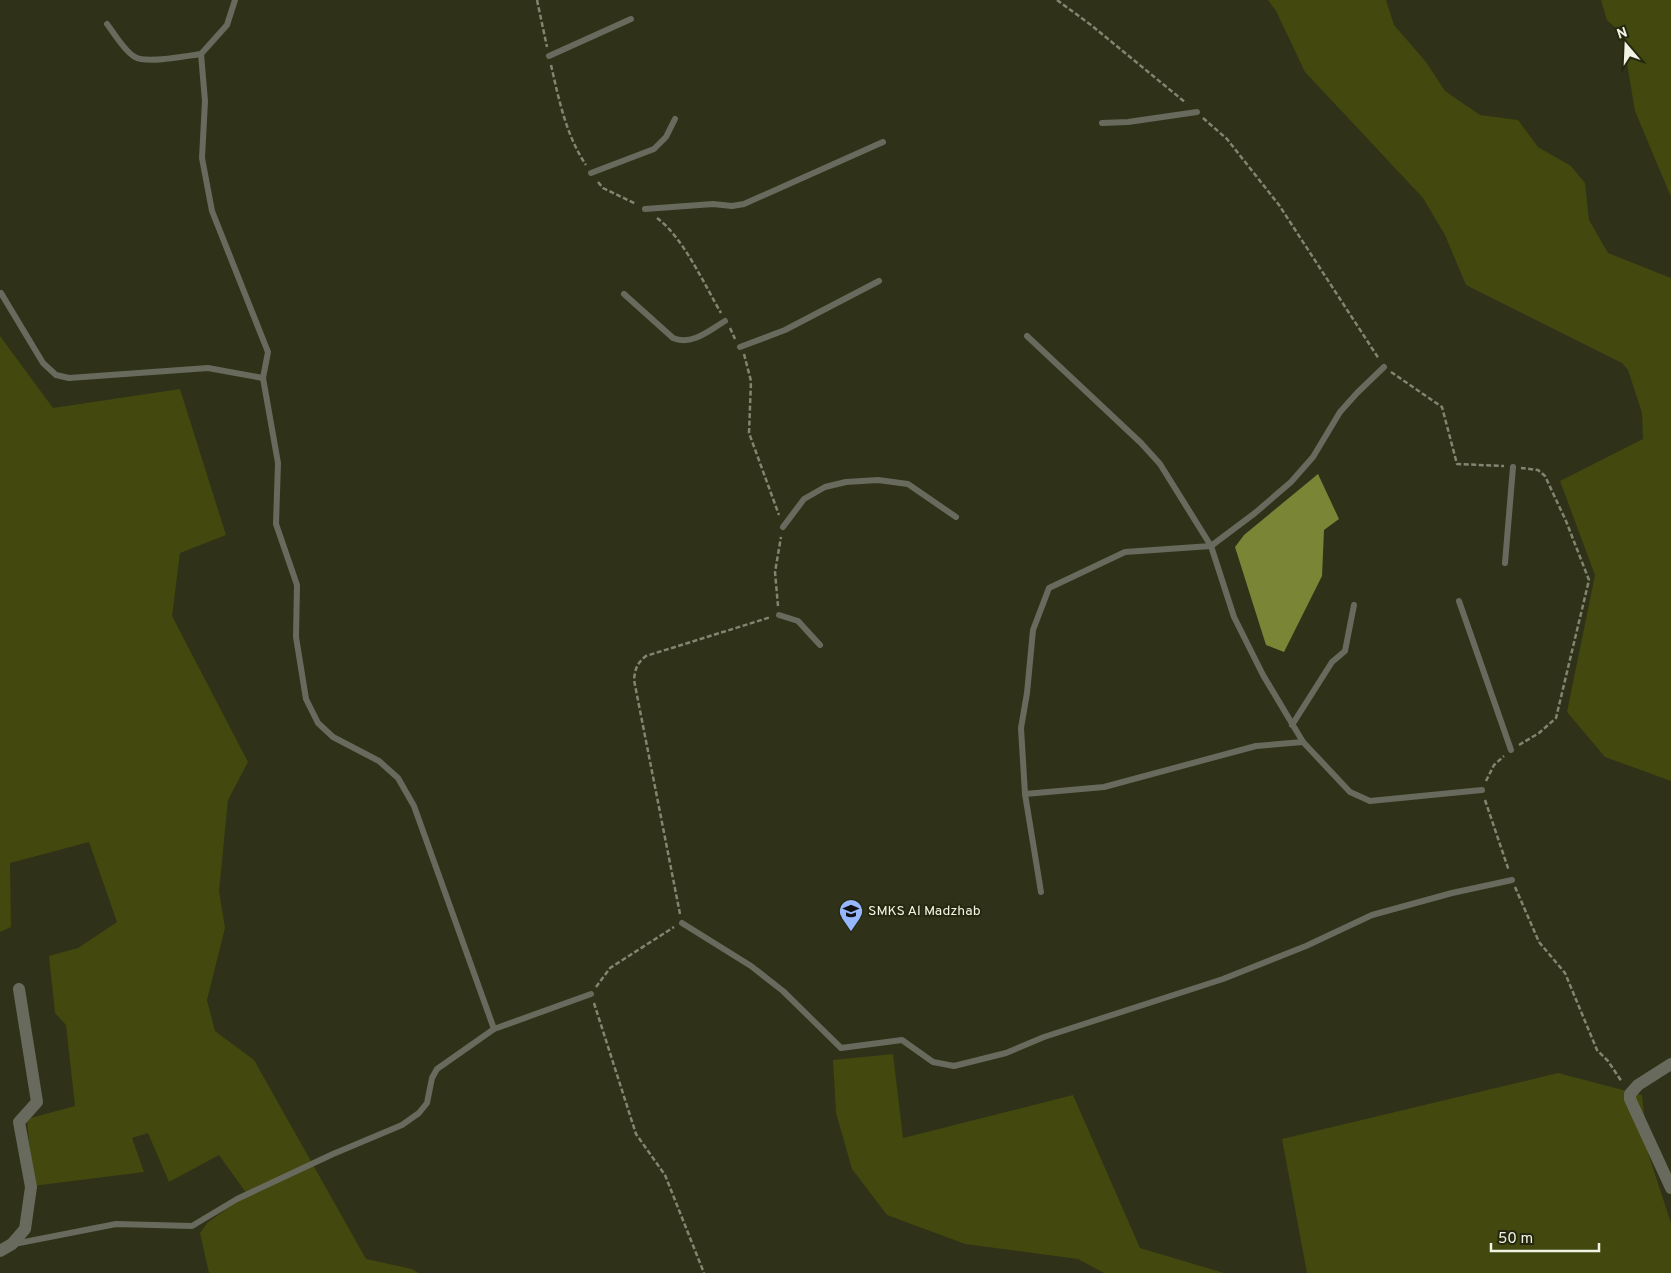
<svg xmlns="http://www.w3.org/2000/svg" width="1671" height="1273" viewBox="0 0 1671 1273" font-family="Overpass,sans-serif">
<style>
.green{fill:#42480e}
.water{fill:#7b8536}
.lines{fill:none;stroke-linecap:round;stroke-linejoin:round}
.path{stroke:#828570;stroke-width:2.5;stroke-dasharray:5 2.5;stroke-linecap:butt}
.service{stroke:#686a5d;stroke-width:6}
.minor{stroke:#686a5d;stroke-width:12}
.labels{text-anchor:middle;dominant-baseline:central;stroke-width:4;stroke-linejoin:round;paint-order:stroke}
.poi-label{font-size:14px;fill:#f1f4e4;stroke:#25280e;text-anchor:start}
</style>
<rect width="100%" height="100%" fill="#2f3218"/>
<g class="green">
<polygon points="1268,0 1386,0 1394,25 1426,62 1445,91 1480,115 1518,120 1538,147 1571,166 1585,183 1589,220 1608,253 1671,278 1671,781 1605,757 1567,712 1595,575 1560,481 1643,439 1642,413 1628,370 1622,363 1466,285 1445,235 1423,198 1305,72 1276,11"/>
<polygon points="1601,0 1671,0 1671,197 1635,111 1622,34 1607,20"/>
<polygon points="0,336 53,408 180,389 226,535 180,553 172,616 248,762 228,800 219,891 225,928 207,1000 215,1031 254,1060 366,1259 412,1269 419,1273 209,1273 200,1233 207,1223 247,1194 219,1155 169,1182 148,1133 132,1138 144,1172 33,1186 27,1119 75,1106 66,1025 55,1013 49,956 78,948 117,922 89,842 10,863 11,927 0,932"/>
<polygon points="893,1054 903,1138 1073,1095 1140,1248 1224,1273 1104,1273 1078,1259 965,1244 887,1215 852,1169 836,1113 833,1060"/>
<polygon points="1558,1073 1642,1095 1648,1153 1671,1223 1671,1273 1307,1273 1282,1139"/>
</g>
<polygon class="water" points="1318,474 1339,519 1324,530 1322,576 1284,652 1266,645 1235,547 1244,535"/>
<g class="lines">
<g class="path">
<polyline points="537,0 547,47"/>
<polyline points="1057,0 1091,25 1186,103"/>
<path d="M551 65C559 100 566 135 586 165"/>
<polyline points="1203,118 1227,139 1279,205 1379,359"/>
<polyline points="598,182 603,188 636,204"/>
<path d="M657 218C683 237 704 284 721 313"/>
<polyline points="730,328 735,339"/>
<polyline points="744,354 751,381 749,433 779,515"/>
<polyline points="1391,372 1442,407 1457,464 1504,466"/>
<polyline points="778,606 775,572 781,537"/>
<polyline points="1519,745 1539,733 1556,718 1589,580 1566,521 1545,476 1538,470 1521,468"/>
<polyline points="1486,781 1494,765 1504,756"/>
<polyline points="1485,800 1509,871"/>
<polyline points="1515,887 1539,942 1565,973 1597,1050 1608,1061 1622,1082"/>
<path d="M680 914 634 680C635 669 637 663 646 656L771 617"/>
<polyline points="596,987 610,968 674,927"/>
<polyline points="594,1003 636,1134 665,1175 704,1273"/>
</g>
<g class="service">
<polyline points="235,0 227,25 201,54 205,101 202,158 212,211 268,352 263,378 278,463 276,524 297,585 296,637 306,699 318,723 333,737 379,761 398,778 414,806 494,1029"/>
<path d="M107 24C114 33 125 52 135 57 146 64 186 56 201 54"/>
<polyline points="549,56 631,19"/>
<polyline points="1102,123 1128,122 1197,112"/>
<polyline points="591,173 654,149 666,137 675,119"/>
<polyline points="645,209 713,204 732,206 744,204 883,142"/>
<polyline points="1,293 43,363 56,375 69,378 208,368 263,378"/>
<path d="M624 294 673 338C692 346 710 330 725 321"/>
<polyline points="1027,336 1141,443 1160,464 1211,546 1125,552 1049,588 1033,630 1027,693 1021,728 1025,794 1041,892"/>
<polyline points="740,347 785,330 879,281"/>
<polyline points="1384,367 1357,393 1340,412 1313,457 1291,482 1255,513 1211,546 1234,617 1263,675 1303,742 1350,792 1370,801 1482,790"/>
<polyline points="783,527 804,499 825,487 846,482 878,480 908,484 956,517"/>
<polyline points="1505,563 1513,467"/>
<polyline points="1459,601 1511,750"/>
<polyline points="779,615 798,621 820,645"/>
<polyline points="1292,725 1332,662 1345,651 1354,605"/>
<polyline points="1025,794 1104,787 1256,746 1303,742"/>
<polyline points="682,923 751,966 783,991 841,1048 902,1040 933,1062 954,1066 1006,1053 1044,1037 1223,979 1306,946 1372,915 1452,893 1512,880"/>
<polyline points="14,1244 116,1224 192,1226 237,1199 333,1154 402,1125 419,1113 427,1103 432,1078 437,1069 494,1029 591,994"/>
</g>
<g class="minor">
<polyline points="1671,1064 1638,1085 1630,1094 1630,1099 1671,1188"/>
<polyline points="0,1251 12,1244 25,1229 31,1187 19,1122 37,1102 19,989"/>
</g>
</g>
<defs>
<g id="school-pin" transform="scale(1.25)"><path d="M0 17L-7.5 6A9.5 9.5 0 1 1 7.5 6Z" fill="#96b6fd" stroke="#25280e"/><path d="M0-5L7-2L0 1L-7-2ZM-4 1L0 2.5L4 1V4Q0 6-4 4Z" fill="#111"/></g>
</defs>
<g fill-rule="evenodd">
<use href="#school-pin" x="851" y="911"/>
</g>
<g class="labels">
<g class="poi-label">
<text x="868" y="911">SMKS Al Madzhab</text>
</g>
</g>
<g transform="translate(1626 45) rotate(341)" stroke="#25280e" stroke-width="4" paint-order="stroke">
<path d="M0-4L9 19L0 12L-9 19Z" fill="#f1f4e4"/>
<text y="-8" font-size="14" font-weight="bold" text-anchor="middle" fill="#f1f4e4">N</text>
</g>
<path d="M1491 1243v8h108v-8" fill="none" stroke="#f1f4e4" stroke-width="2.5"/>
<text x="1498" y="1243" font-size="15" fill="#f1f4e4" stroke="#25280e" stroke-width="4" paint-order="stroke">50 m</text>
</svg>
